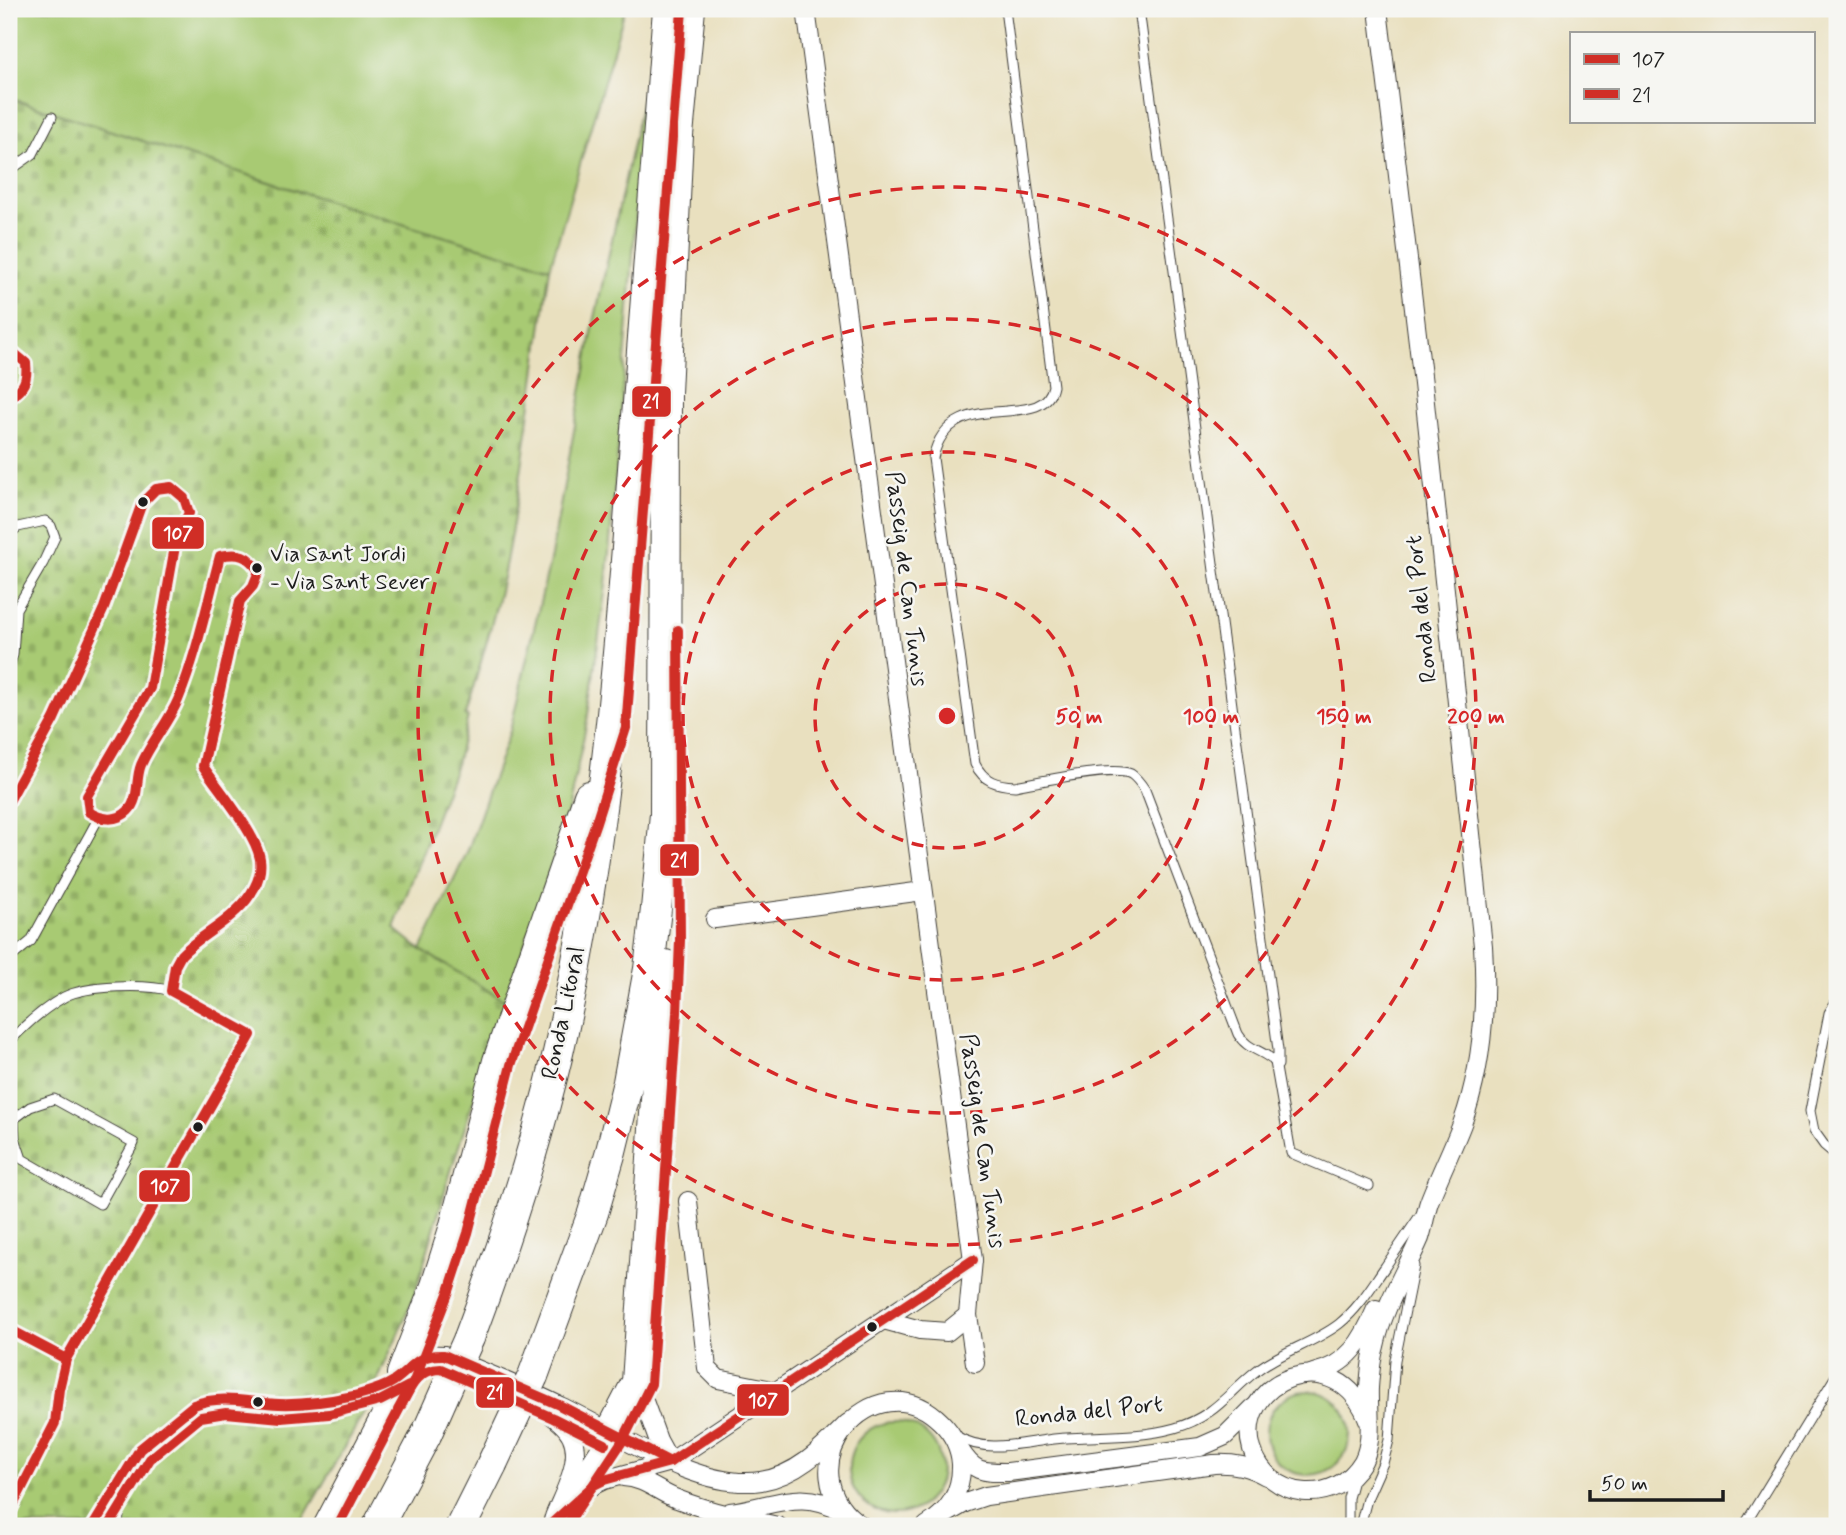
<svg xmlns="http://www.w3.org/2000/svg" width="1846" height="1535" viewBox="0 0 1846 1535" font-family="Mynerve,sans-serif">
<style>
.green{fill:#a8ca73;stroke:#627348;stroke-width:2}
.cemetery{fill:url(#cemetery-stones);stroke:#627348;stroke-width:2}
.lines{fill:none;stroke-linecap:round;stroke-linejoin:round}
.service-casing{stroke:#3b3934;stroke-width:11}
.minor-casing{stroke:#3b3934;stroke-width:20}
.trunk-casing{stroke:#3b3934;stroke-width:32}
.service{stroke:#fff;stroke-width:9}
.minor{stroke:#fff;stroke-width:18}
.trunk{stroke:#fff;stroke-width:30}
.trunk-bridge-casing{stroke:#3b3934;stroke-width:32;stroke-linecap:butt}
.trunk-bridge{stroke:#fff;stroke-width:30}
.bus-1-casing{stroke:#f6f6f2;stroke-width:16}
.bus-2-casing{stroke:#f6f6f2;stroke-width:16}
.bus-1{stroke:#d02e26;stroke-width:10}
.bus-2{stroke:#d02e26;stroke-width:10}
.ring{fill:none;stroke:#d62828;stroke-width:3.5;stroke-dasharray:12 9}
.bus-dot{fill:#1c1c1c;stroke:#f6f6f2;stroke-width:2.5}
.labels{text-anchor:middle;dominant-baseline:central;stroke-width:5;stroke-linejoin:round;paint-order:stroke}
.bus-label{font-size:22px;fill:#1c1c1c;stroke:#f6f6f2;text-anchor:start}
.street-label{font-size:24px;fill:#1c1c1c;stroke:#f6f6f2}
.centre{fill:#d62828;stroke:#f6f6f2;stroke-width:3.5}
.ring-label{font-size:21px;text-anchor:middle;font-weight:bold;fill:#d62828;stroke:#f6f6f2;stroke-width:5;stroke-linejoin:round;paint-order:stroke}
.line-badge{stroke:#f6f6f2;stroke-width:2.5}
.badge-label{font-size:19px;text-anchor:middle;font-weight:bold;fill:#fff}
</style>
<defs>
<pattern id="cemetery-stones" width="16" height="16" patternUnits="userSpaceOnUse" patternTransform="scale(1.75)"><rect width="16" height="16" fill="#a8ca73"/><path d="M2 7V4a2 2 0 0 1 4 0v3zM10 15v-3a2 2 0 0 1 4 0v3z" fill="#90ad63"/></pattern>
</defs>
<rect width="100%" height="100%" fill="#f6f6f2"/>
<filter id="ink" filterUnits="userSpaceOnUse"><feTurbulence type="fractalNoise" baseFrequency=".0143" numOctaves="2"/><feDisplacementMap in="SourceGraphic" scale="14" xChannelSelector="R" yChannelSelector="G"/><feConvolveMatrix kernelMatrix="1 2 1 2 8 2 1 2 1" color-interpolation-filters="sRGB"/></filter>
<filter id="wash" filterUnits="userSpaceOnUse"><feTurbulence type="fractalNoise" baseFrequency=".00686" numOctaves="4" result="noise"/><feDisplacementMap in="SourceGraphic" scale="28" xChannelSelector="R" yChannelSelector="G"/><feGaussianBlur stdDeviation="1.57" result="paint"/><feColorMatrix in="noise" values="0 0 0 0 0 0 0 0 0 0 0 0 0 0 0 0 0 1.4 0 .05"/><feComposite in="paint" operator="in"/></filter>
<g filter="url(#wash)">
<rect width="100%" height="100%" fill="#e9e0bf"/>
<g class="green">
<polygon points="9,9 625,9 550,268 372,215 9,98"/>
<polygon points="646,83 619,439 606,585 587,721 565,826 505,1001 421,950 468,850 510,731 551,556 593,327"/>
<circle cx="1308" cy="1433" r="42"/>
<circle cx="895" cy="1468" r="46"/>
</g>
<path class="cemetery" d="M9 98 372 215 550 268C534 373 523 478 502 582 492 627 478 672 465 716L468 717 456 764 394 928 421 950 505 1001 450 1174 414 1297 362 1416 299 1526H9Z"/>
</g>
<g filter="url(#ink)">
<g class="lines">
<g class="service-casing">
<g id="service">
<path d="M1005 9 1053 386C1044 435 949 382 933 458L975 764C984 782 997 785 1015 786 1038 782 1113 765 1131 774 1137 778 1141 784 1145 790L1238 1034C1247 1050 1263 1050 1275 1062L1291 1153 1369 1186"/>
<polyline points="1139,9 1278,1050 1278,1065"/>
<polyline points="9,164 16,166 33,154 52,117"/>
<path d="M9 349 26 363C29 382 25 389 9 398"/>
<polyline points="9,534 18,527 45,521 51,526 55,537 43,563 16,609 13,655 9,665"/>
<path d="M9 801 54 719 104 608 142 503 156 489 171 487 184 498 189 513 177 535 150 688 87 796 89 812C100 821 117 822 128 811 140 799 135 781 141 766 149 748 163 733 171 715 194 666 205 609 220 556 242 551 247 553 259 571L253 586 240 601 203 766C216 786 257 838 260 858 265 892 231 917 207 934 197 941 184 949 178 959 173 968 173 981 171 991"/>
<polyline points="9,959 31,941 98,819"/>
<polyline points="1837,1000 1829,1013 1810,1111 1814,1131 1824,1145 1837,1156"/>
<path d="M9 1042C25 1025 43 1009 64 997 86 985 148 984 171 991L251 1035 66 1359 59 1389 55 1423 9 1513"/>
<polygon points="54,1099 134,1143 100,1204 22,1159 15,1138 14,1119 30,1107"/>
<polyline points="9,1329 66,1359"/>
<path d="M956 1436C986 1454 1020 1443 1054 1439 1094 1435 1135 1439 1175 1428 1214 1417 1227 1394 1256 1371 1281 1351 1313 1344 1339 1324 1359 1308 1371 1287 1385 1267 1397 1249 1409 1232 1421 1214"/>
<path d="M93 1526 129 1464 140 1449 194 1405C220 1392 251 1403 279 1404 309 1405 371 1396 395 1379"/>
<polyline points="117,1526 128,1473"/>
<polyline points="1348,1526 1348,1498 1354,1476"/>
<polyline points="1360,1526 1367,1499 1383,1463 1389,1440 1395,1360 1414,1266"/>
<polyline points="1744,1526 1837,1374"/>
</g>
</g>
<g class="minor-casing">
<g id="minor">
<polyline points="806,9 973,1260 968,1315 975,1363"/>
<polyline points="715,919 923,891"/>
<polyline points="688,1201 707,1368 718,1379 767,1389 772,1395"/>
<polyline points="884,1320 920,1330 947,1332 968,1315"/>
<path d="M1313 1373C1348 1366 1363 1340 1376 1309"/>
<polyline points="637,1382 658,1440 670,1462"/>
<path d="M530 1401C542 1409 557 1417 566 1428 588 1453 564 1491 554 1517"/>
<path d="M1369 1422C1337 1335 1232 1382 1252 1449 1268 1501 1336 1507 1363 1461 1374 1440 1368 1411 1369 1388 1370 1373 1371 1359 1375 1346 1383 1308 1405 1273 1420 1238 1424 1226 1425 1214 1429 1202 1439 1176 1452 1150 1462 1124 1483 1066 1487 1007 1483 946L1423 384 1378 9"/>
<path d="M960 1450C974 1473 983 1472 1008 1472L1200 1447 1225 1436 1253 1408"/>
<path d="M623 1477C645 1478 658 1492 677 1499 710 1512 744 1519 778 1526"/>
<polyline points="571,1493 611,1432"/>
<path d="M730 1512C774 1506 803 1487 844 1512"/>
<path d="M946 1514 965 1503 986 1496 1214 1464C1234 1463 1249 1466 1266 1476"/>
<polyline points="553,1520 594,1485 604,1480 670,1462 973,1260"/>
<path d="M322 1526 402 1374C414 1359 424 1353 444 1355 482 1372 522 1387 560 1406 618 1433 697 1491 761 1481 798 1475 823 1448 848 1423"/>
<path d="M862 1526C778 1471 874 1355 941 1422 953 1434 960 1448 961 1464 962 1491 949 1512 926 1526"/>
</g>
</g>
<g class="trunk-casing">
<g id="trunk">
<path d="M469 1338C504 1245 535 1150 558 1053 601 866 618 674 632 482 644 324 655 166 668 9"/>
<polyline points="402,1374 436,1286 454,1229 498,1061 589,796"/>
<polyline points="533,1376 593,1213 611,1151 628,1082 649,969 656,909 665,814 666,393 678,135 690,9"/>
<polyline points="611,1432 637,1382 665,965"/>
<polyline points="378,1526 426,1435"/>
<polyline points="461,1526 492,1464"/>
</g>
</g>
<use href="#service" class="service"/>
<use href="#minor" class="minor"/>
<use href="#trunk" class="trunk"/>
<g class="trunk-bridge-casing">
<g id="trunk-bridge">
<polyline points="426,1435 469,1338"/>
<polyline points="492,1464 533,1376"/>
</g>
</g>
<use href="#trunk-bridge" class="trunk-bridge"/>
<g class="bus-1-casing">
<g id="bus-1">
<path d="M9 349 26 363C28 380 24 389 9 398"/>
<path d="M9 801 54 719 104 608 142 503 156 489 171 487 184 498 189 513 177 535 150 688 87 796 89 812C101 820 117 822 128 811 140 799 135 780 141 765 151 742 168 723 178 700 197 654 207 604 220 556 239 552 248 555 259 571L253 586 240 601 203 766C218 789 256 833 260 859 263 879 250 898 236 911 219 928 197 938 181 955L175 966 171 991 251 1035 66 1359 59 1389 55 1423 9 1513"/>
<polyline points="9,1329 66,1359"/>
<path d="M93 1526 140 1449 194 1405C223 1394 250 1403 279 1404 304 1405 330 1401 354 1396 368 1392 382 1389 394 1381 414 1367 416 1354 444 1355L559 1405 670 1462"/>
<polyline points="549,1526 594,1485 604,1480 670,1462 973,1260"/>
</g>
</g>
<g class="bus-2-casing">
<g id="bus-2">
<path d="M398 1410C409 1391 416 1369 441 1369L553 1418 605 1444"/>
<polyline points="109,1526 150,1459 201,1417 226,1413 281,1418 329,1414 380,1401 409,1386"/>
<polyline points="338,1526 414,1381 449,1291 468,1233 511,1065 596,822 626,728 682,10"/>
<polyline points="566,1526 623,1440 651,1384 677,1013 680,940 678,630"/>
</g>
</g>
<use href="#bus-1" class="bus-1"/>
<use href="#bus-2" class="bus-2"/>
</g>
</g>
<g class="ring">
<circle cx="947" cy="716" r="132"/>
<circle cx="947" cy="716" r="264"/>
<circle cx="947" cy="716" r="397"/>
<circle cx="947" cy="716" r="529"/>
</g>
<g class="bus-dot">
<circle cx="143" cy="502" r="6"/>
<circle cx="257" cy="568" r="6"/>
<circle cx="198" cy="1127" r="6"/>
<circle cx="872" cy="1327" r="6"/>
<circle cx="258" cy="1402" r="6"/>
</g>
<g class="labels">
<g class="bus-label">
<text x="270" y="555">Via Sant Jordi<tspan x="270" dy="28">- Via Sant Sever</tspan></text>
</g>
<g class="street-label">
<text transform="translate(906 579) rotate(83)">Passeig de Can Tunis</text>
<text transform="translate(1422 609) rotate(-96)">Ronda del Port</text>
<text transform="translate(564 1013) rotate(-78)">Ronda Litoral</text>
<text transform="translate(982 1141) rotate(82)">Passeig de Can Tunis</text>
<text transform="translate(1089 1412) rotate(-6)">Ronda del Port</text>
</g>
</g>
<circle cx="947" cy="716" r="10" class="centre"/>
<g class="ring-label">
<text x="1079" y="723">50 m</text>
<text x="1211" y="723">100 m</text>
<text x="1344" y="723">150 m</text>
<text x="1476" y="723">200 m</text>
</g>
<g class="line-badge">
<rect x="631" y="385" width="41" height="33" rx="7" fill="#d02e26"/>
<rect x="151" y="516" width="54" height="34" rx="7" fill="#d02e26"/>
<rect x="659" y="843" width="41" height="34" rx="7" fill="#d02e26"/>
<rect x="138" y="1169" width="53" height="34" rx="7" fill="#d02e26"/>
<rect x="475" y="1376" width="40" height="33" rx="7" fill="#d02e26"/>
<rect x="736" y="1383" width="54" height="34" rx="7" fill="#d02e26"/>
</g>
<g class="badge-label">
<text x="651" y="408">21</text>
<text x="178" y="540">107</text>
<text x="679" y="867">21</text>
<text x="165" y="1193">107</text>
<text x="495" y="1399">21</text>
<text x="763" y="1407">107</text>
</g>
<rect width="1846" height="1535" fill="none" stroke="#f6f6f2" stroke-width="35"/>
<rect x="1570" y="32" width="245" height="91" fill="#f6f6f2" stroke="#9f9f9c" stroke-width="2"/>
<rect x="1584" y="54" width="35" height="10" fill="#d02e26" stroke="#9f9f9c" stroke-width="2"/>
<text x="1632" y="66" font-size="21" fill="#1c1c1c">107</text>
<rect x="1584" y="89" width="35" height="10" fill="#d02e26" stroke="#9f9f9c" stroke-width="2"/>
<text x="1632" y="102" font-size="21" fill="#1c1c1c">21</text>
<path d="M1590 1490v10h133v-10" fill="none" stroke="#1c1c1c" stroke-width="3.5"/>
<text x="1601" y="1490" font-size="21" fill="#1c1c1c" stroke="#f6f6f2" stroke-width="5" paint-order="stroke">50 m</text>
</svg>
